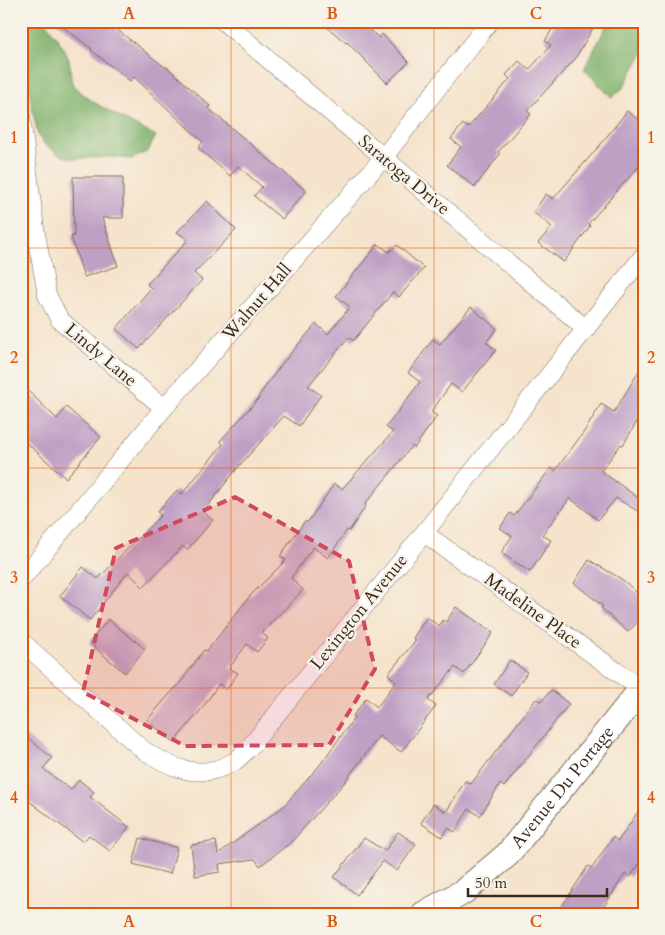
<svg xmlns="http://www.w3.org/2000/svg" width="665" height="935" viewBox="0 0 665 935" font-family="Cardo,serif">
<style>
.forest{fill:#81b26c;stroke:#5e6e45}
.building{fill:#bfa0c5}
.lines{fill:none;stroke-linecap:round;stroke-linejoin:round}
.street-casing{stroke:#7c6b5b;stroke-width:19}
.secondary-casing{stroke:#7c6b5b;stroke-width:27}
.street{stroke:#fff;stroke-width:18}
.secondary{stroke:#fff;stroke-width:25}
.marked{fill:#d1495b;fill-opacity:0.2;stroke:#d1495b;stroke-width:4;stroke-dasharray:10 6;stroke-linejoin:round}
.grid{fill:none;stroke:#df570d;stroke-width:1;stroke-opacity:0.55}
.labels{text-anchor:middle;dominant-baseline:central;stroke-width:4.5;stroke-linejoin:round;paint-order:stroke}
.street-label{font-size:18px;fill:#3b2a1e;stroke:#f7f3e8}
.neatline{fill:none;stroke:#df570d;stroke-width:2}
.grid-label{font-size:16px;text-anchor:middle;font-weight:bold;fill:#df570d}
</style>
<rect width="100%" height="100%" fill="#f7f3e8"/>
<filter id="ink" filterUnits="userSpaceOnUse"><feTurbulence type="fractalNoise" baseFrequency=".02" numOctaves="2"/><feDisplacementMap in="SourceGraphic" scale="10" xChannelSelector="R" yChannelSelector="G"/><feConvolveMatrix kernelMatrix="1 2 1 2 8 2 1 2 1" color-interpolation-filters="sRGB"/></filter>
<filter id="wash" filterUnits="userSpaceOnUse"><feTurbulence type="fractalNoise" baseFrequency=".0096" numOctaves="4" result="noise"/><feDisplacementMap in="SourceGraphic" scale="20" xChannelSelector="R" yChannelSelector="G"/><feGaussianBlur stdDeviation="1.12" result="paint"/><feColorMatrix in="noise" values="0 0 0 0 0 0 0 0 0 0 0 0 0 0 0 0 0 1.4 0 .05"/><feComposite in="paint" operator="in"/></filter>
<g filter="url(#wash)">
<rect width="100%" height="100%" fill="#f5e3cb"/>
<g class="forest">
<path d="M21 21H45C54 34 64 46 69 60 71 67 70 76 72 83 78 97 140 128 156 136L148 151 132 159 110 157 73 159 60 155 44 144 38 136 31 103 29 71 21 33Z"/>
<polygon points="609,21 644,21 644,51 623,88 612,98 584,69"/>
</g>
<g id="blocks">
<g class="building">
<polygon points="55,21 106,21 166,68 167,67 210,106 208,108 306,191 282,219 254,196 262,187 238,166 230,176 198,148 203,142 134,77 130,81 91,50 92,49"/>
<polygon points="320,21 360,21 379,38 382,34 409,62 387,83 347,42 346,43"/>
<polygon points="557,21 597,21 575,59 527,111 531,114 498,152 500,154 475,187 447,165 461,147 451,139 463,124 468,128 510,79 506,75 519,61 529,70 551,45 545,41"/>
<polygon points="627,111 644,124 644,160 588,224 590,226 564,262 538,243 552,227 533,212 546,194 553,199 601,144"/>
<polygon points="73,177 123,177 123,218 102,218 118,266 84,277 71,236 74,236"/>
<polygon points="207,201 236,230 194,273 202,280 139,349 116,329 151,288 147,284 188,240 177,232"/>
<polygon points="378,244 389,252 397,245 424,268 399,297 393,292 353,341 349,337 308,386 321,395 299,426 284,416 239,466 203,512 213,520 187,550 183,546 143,587 128,572 90,620 60,596 83,567 98,579 161,515 157,512 177,490 182,494 223,444 220,441 259,398 258,397 281,365 316,324 328,334 350,307 336,296"/>
<polygon points="471,307 497,329 486,342 496,350 462,392 451,384 431,412 437,416 414,448 412,446 365,504 366,506 349,531 347,530 328,558 313,547 291,578 303,590 261,633 268,638 257,652 247,644 229,668 238,673 226,690 219,684 200,711 174,742 147,720 176,687 177,687 204,650 207,651 249,597 286,560 280,556 305,521 307,523 334,484 342,489 393,432 386,427 420,382 408,373 433,339 440,344"/>
<polygon points="644,363 644,410 623,445 621,444 601,471 644,502 644,515 616,498 598,520 570,498 542,535 551,540 530,572 501,553 512,536 500,528 510,513 514,516 551,468 555,471 586,429 601,404 614,412"/>
<polygon points="21,384 57,419 66,407 101,437 66,478 21,438"/>
<polygon points="589,560 623,580 644,599 644,615 628,632 601,608 603,606 574,583"/>
<polygon points="456,607 493,633 464,674 455,667 428,700 436,706 401,752 379,736 343,784 294,839 294,840 260,866 255,859 219,864 220,872 195,876 191,845 216,841 218,854 284,806 319,766 355,717 353,716 366,698 377,707 396,682 388,674 416,640 413,638 427,617 439,626 443,620 446,622"/>
<polygon points="108,619 145,649 125,673 89,643"/>
<polygon points="510,660 527,672 511,696 494,684"/>
<polygon points="551,690 569,704 504,787 500,784 480,816 469,809 455,832 448,828 442,837 421,823 433,804 446,812 465,781 471,784 536,699 542,701"/>
<polygon points="21,732 52,758 43,769 71,790 79,780 94,792 90,797 129,827 110,851 89,835 83,842 21,795"/>
<polygon points="644,803 644,857 630,877 625,874 599,914 557,914 588,866 592,868 613,837 618,841"/>
<polygon points="398,832 416,844 397,871 383,861 357,895 334,877 364,838 385,851"/>
<polygon points="140,838 177,848 170,874 133,864"/>
</g>
</g>
</g>
<g filter="url(#ink)">
<use href="#blocks" fill-opacity="0" stroke="#7c6b5b" stroke-width="1"/>
<g class="lines">
<g class="street-casing">
<g id="street">
<polyline points="223,21 586,329"/>
<polyline points="21,116 35,228 47,295 60,320 164,408"/>
<polyline points="424,533 641,689"/>
<polyline points="21,580 164,408 383,158 490,21"/>
<path d="M21 641 142 749C170 768 199 781 232 763 238 760 244 753 249 748L424 533 644 255"/>
</g>
</g>
<g class="secondary-casing">
<g id="secondary">
<path id="s1" d="M424 914 463 892 507 855 644 686"/>
</g>
</g>
<use href="#street" class="street"/>
<use href="#secondary" class="secondary"/>
</g>
</g>
<path class="marked" d="M235 497 349 561 375 669 329 745 185 746 83 692 116 548Z"/>
<path class="grid" d="M231 21V914M434 21V914M21 248H644M21 468H644M21 688H644"/>
<g class="labels">
<g class="street-label">
<text transform="translate(404 175) rotate(40)">Saratoga Drive</text>
<text transform="translate(257 302) rotate(-49)">Walnut Hall</text>
<text transform="translate(101 355) rotate(40)">Lindy Lane</text>
<text transform="translate(533 611) rotate(36)">Madeline Place</text>
<text transform="translate(359 612) rotate(-51)">Lexington Avenue</text>
<text stroke="none"><textPath href="#s1" startOffset="190">Avenue Du Portage</textPath></text>
</g>
</g>
<rect width="665" height="935" fill="none" stroke="#f7f3e8" stroke-width="55"/>
<path d="M468 888v8h139v-8" fill="none" stroke="#3b2a1e" stroke-width="2.5"/>
<text x="475" y="888" font-size="15" fill="#3b2a1e" stroke="#f7f3e8" stroke-width="4" paint-order="stroke">50 m</text>
<rect x="28" y="28" width="610" height="880" class="neatline"/>
<g class="grid-label">
<text x="129" y="19">A</text>
<text x="332" y="19">B</text>
<text x="536" y="19">C</text>
<text x="14" y="143">1</text>
<text x="651" y="143">1</text>
<text x="14" y="363">2</text>
<text x="651" y="363">2</text>
<text x="14" y="583">3</text>
<text x="651" y="583">3</text>
<text x="14" y="803">4</text>
<text x="651" y="803">4</text>
<text x="129" y="927">A</text>
<text x="332" y="927">B</text>
<text x="536" y="927">C</text>
</g>
</svg>
